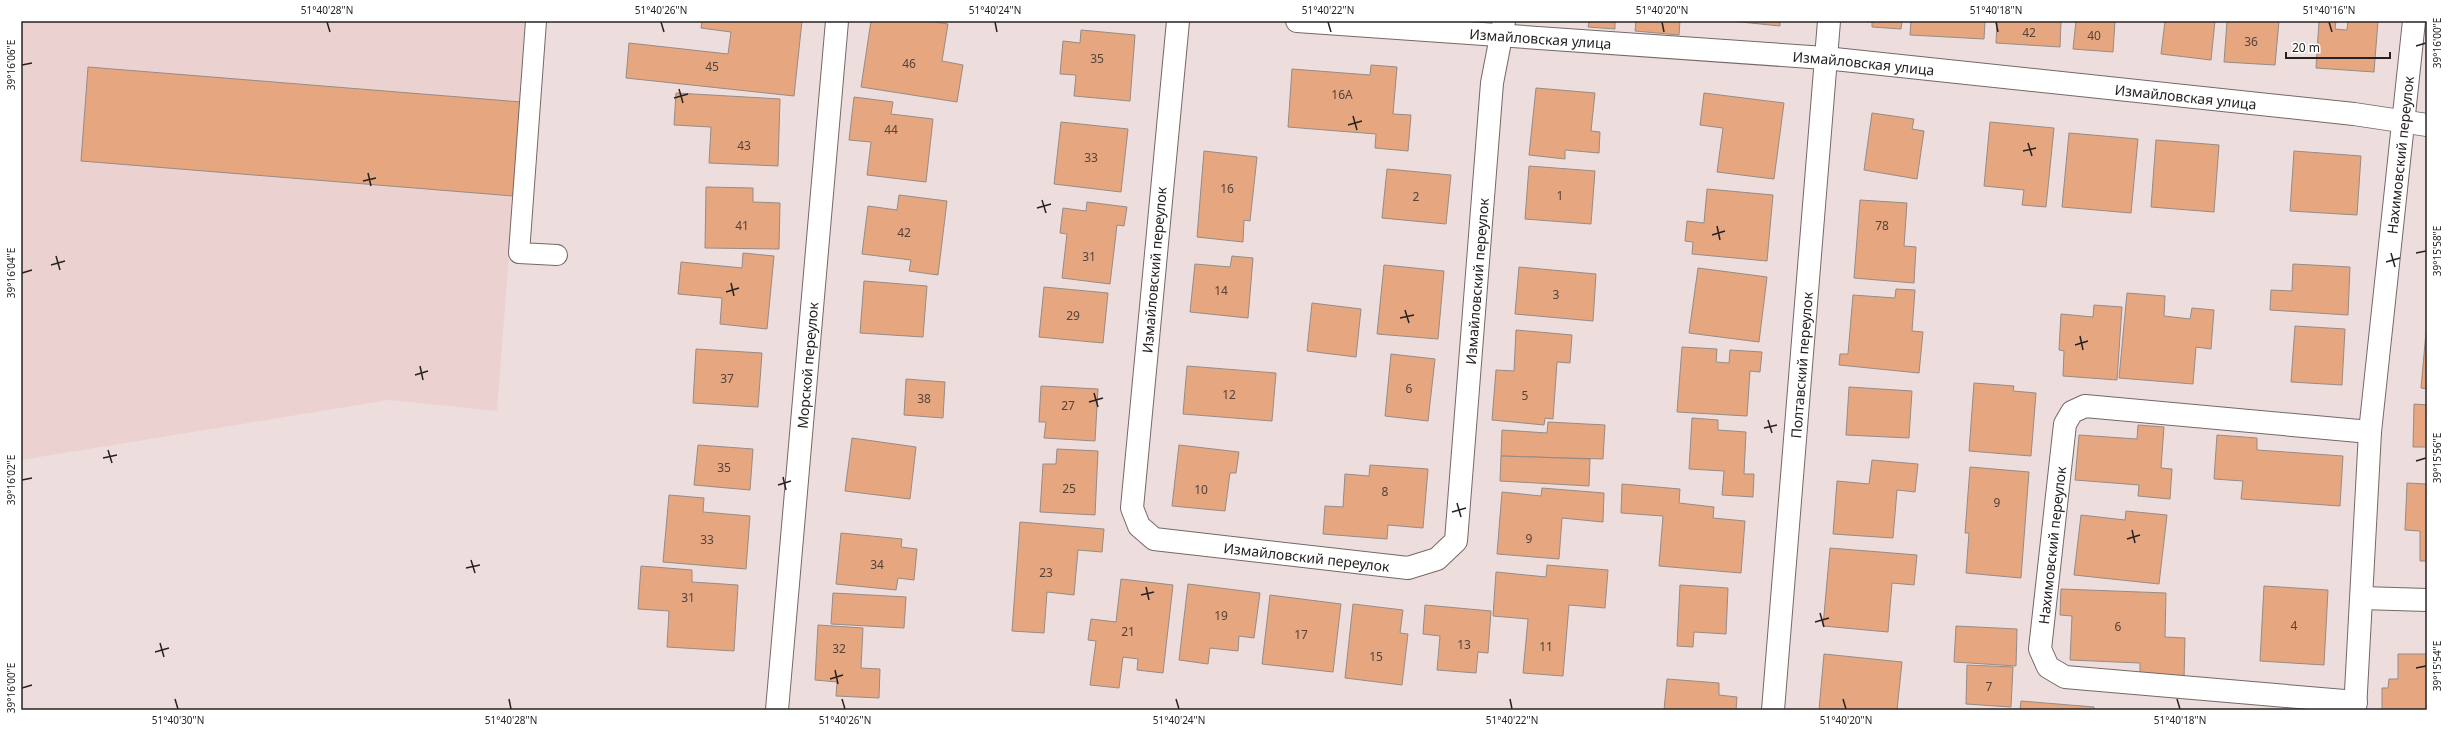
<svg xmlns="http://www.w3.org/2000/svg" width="2448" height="731" viewBox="0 0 2448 731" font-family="'Noto Sans',sans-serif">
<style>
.built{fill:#ebd2d1}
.building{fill:#e5a680;stroke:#978b85}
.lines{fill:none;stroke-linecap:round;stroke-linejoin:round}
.lane-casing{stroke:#756867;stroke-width:22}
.street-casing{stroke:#756867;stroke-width:24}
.lane{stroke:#fff;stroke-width:20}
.street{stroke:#fff;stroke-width:22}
.ticks{fill:none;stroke:#272221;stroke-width:1.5}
.labels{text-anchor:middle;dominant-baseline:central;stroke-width:3.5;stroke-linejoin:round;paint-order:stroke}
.number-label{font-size:12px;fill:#564339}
.street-label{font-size:14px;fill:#272221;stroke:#fff}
.neatline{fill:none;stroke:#272221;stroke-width:1.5}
.ticks-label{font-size:10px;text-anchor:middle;fill:#272221}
</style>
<rect width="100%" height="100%" fill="#eddedd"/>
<polygon class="built" points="21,21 530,21 521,102 497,411 389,400 21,460"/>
<g class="building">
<polygon points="702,21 802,21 794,96 626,78 629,43 728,54 731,32 701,28"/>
<polygon points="871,21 928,21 948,24 942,61 963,65 957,102 861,87"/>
<polygon points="1589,21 1615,21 1615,29 1588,27"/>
<polygon points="1636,21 1680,21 1679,35 1635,31"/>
<polygon points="1731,21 1780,21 1780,26"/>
<polygon points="1872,21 1902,21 1901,29 1872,27"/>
<polygon points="1911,21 1985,21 1984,39 1910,35"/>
<polygon points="1997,21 2061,21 2060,47 1996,43"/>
<polygon points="2076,21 2115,21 2113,52 2073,49"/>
<polygon points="2165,21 2215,21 2211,60 2161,54"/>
<polygon points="2227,21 2279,21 2275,65 2224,62"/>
<polygon points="2319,21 2336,21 2335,29 2347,30 2348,21 2378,21 2374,72 2316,68"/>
<polygon points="1081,30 1135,35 1130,101 1074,96 1076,75 1060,74 1063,41 1080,43"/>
<polygon points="1371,65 1397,67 1393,114 1411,115 1408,151 1375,148 1376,134 1288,127 1292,69 1370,75"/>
<polygon points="88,67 521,102 513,196 81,161"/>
<polygon points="1536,88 1595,93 1591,131 1600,132 1599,153 1565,150 1565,159 1529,155"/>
<polygon points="676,93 780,99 778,166 709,163 711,127 674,125"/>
<polygon points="1704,93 1784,103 1774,179 1717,172 1723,128 1700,125"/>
<polygon points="854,97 893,102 891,114 933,119 926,182 867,175 871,142 849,140"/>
<polygon points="1872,113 1914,119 1912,129 1924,131 1917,179 1864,170"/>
<polygon points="1061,122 1128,129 1121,192 1054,184"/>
<polygon points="1990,122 2054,128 2046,207 2022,205 2024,190 1984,186"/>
<polygon points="2069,133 2138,139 2131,213 2062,207"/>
<polygon points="2156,140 2219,145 2214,212 2151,207"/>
<polygon points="1204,151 1257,157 1250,221 1244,220 1243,242 1197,237"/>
<polygon points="2294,151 2361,156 2357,215 2290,211"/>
<polygon points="1529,166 1595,171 1591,224 1525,219"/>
<polygon points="1387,169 1451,175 1446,224 1382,218"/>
<polygon points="706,187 753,188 753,202 780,203 779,249 705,248"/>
<polygon points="1707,189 1773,195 1767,261 1692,254 1693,242 1685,241 1687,221 1704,223"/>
<polygon points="899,195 947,201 938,275 909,271 911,260 862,254 868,206 897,210"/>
<polygon points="1860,200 1907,203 1904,246 1916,247 1914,283 1854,278"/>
<polygon points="1087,202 1127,207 1124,226 1117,225 1110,284 1062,278 1067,234 1060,233 1063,208 1086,211"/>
<polygon points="743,253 774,256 767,329 720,324 722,298 678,294 681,262 742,268"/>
<polygon points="1232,256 1253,258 1248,318 1190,312 1195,264 1230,267"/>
<polygon points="2293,264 2350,267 2348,315 2270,310 2271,290 2292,291"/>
<polygon points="1384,265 1444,271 1438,339 1377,334"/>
<polygon points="1519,267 1596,274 1593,321 1515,314"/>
<polygon points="1698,268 1767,277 1759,342 1689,333"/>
<polygon points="864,281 927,286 923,337 860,333"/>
<polygon points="1044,287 1108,293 1103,343 1039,337"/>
<polygon points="1896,289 1915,290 1912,331 1923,332 1919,373 1839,365 1840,354 1848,354 1853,295 1895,298"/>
<polygon points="2127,293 2165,296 2164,316 2190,319 2192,308 2214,310 2211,349 2196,347 2193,384 2119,378"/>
<polygon points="1312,303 1361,309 1356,357 1307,351"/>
<polygon points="2094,305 2122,307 2117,380 2063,376 2064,351 2059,350 2061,314 2093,317"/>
<polygon points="2295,326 2345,329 2342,385 2291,382"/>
<polygon points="1516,330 1572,335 1570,363 1557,362 1553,419 1545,418 1544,425 1492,420 1496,370 1514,371"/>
<polygon points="2426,332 2427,332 2427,389 2421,388"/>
<polygon points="1682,347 1717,349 1716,362 1729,363 1730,350 1762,352 1760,372 1750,371 1747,416 1677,412"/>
<polygon points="696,349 762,353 758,407 693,403"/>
<polygon points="1391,354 1435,359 1428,421 1385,416"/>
<polygon points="1187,366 1276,373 1272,421 1183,414"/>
<polygon points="906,379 945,382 943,418 904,415"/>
<polygon points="1974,383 2014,386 2013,391 2036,393 2031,456 1969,451"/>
<polygon points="1041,386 1098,389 1095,441 1044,438 1046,422 1039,422"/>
<polygon points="1849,387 1912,391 1909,438 1846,435"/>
<polygon points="2414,404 2427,405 2427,447 2413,447"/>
<polygon points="1692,418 1718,420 1718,430 1746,432 1744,474 1754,474 1753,497 1722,495 1724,471 1689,469"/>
<polygon points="1548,422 1605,425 1603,459 1501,456 1502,430 1547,433"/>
<polygon points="2138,425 2164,427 2161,468 2172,469 2170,499 2138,496 2139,485 2075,480 2079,435 2137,439"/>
<polygon points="2217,435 2257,438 2257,450 2343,456 2340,506 2241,499 2243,481 2214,479"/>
<polygon points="852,438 916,447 910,499 845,491"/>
<polygon points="698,445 753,449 750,490 694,485"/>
<polygon points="1179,445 1239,452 1236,473 1230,473 1225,511 1172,506"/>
<polygon points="1057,449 1098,451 1095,515 1040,512 1043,464 1056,464"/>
<polygon points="1501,456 1590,459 1589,486 1500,481"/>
<polygon points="1872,460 1918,464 1915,492 1897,490 1893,538 1833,534 1837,481 1869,484"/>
<polygon points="1370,465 1428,469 1423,528 1388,525 1387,539 1323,534 1325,506 1343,507 1345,474 1369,476"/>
<polygon points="1970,467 2029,472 2021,578 1966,573 1969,533 1965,533"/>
<polygon points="2407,483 2427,484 2427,561 2420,561 2420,531 2405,530"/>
<polygon points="1622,484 1680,489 1679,503 1714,507 1713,518 1745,521 1741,573 1659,566 1663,516 1621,513"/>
<polygon points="1542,488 1604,493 1603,522 1562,518 1559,559 1497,554 1502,492 1541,496"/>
<polygon points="669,495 704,498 703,512 750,516 746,569 663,562"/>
<polygon points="2126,511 2167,515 2159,584 2074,575 2081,515 2125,520"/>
<polygon points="1020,522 1104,529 1102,552 1078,550 1074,595 1047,592 1044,633 1012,631"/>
<polygon points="841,533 902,539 901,547 917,549 914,580 898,578 896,590 836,584"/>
<polygon points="1830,548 1917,555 1914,585 1892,583 1888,632 1823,626"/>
<polygon points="1547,565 1608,570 1605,608 1569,605 1563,676 1523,673 1528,619 1493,616 1496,572 1546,577"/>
<polygon points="641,566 692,570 692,582 738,585 734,651 667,647 669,611 638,609"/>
<polygon points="1121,579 1173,585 1163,673 1137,670 1138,659 1123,657 1119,688 1090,685 1096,641 1088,640 1091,619 1116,622"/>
<polygon points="1188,584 1260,593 1254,638 1239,636 1238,651 1210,648 1208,664 1179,660"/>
<polygon points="1680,585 1728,588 1726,634 1694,632 1693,647 1677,646"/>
<polygon points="2264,586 2328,590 2324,665 2260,661"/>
<polygon points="2061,589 2166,593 2165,637 2185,638 2184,679 2140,678 2140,663 2070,660 2072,616 2060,615"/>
<polygon points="833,593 906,597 904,628 831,624"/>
<polygon points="1270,595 1341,604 1333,672 1262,664"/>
<polygon points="1353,604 1403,610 1400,633 1408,634 1402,685 1345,678"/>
<polygon points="1425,605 1491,611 1488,653 1478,652 1476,673 1437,670 1440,636 1423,634"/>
<polygon points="818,625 863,628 861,668 880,669 879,698 836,696 837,682 815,680"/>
<polygon points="1956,626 2017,629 2016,666 1954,662"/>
<polygon points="1824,654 1902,662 1897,710 1819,710"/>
<polygon points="2398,654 2427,654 2427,710 2382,710 2382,688 2388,688 2389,679 2398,679"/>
<polygon points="1967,665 2013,667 2011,707 1966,704"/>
<polygon points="1667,679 1719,683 1719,695 1737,697 1736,710 1664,710"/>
<polygon points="2021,701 2094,707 2094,710 2020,710"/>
</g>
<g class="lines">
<g class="lane-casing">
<polyline id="lane" points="536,21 519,253 557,255"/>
</g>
<g class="street-casing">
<g id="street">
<path id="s1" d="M1178 21 1132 508 1139 526 1154 539 1408 568 1437 559 1456 541 1492 83 1504 21"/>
<path id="s2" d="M1297 21 1825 58 2354 114 2427 125"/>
<polyline points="2362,598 2427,600"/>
<path id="s3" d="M2356 702 2065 677 2048 667 2040 649 2065 424 2072 412 2085 406 2370 432"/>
<path id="s4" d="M777 710 837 21"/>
<path id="s5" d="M1773 710 1829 21"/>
<path id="s6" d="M2355 710 2370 432 2414 21"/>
</g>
</g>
<use href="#lane" class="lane"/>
<use href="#street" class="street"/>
</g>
<path class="ticks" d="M327 22 330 32M661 22 664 32M995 22 997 32M1328 22 1331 32M1662 22 1664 32M1996 22 1998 32M2329 22 2332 32M2416 46 2426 43M22 65 32 63M679 89 683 103M674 98 688 94M1353 116 1357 130M1348 125 1362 121M2028 143 2032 156M2023 151 2036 148M368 173 371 186M363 181 376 178M1042 200 1046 213M1037 208 1051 204M1717 226 1720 240M1712 235 1725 231M2391 253 2395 267M2416 253 2426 251M56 256 60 270M2386 262 2400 258M51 265 65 261M22 273 32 270M731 283 734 296M726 292 739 288M1405 310 1409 323M1400 318 1414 315M2080 336 2083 350M2075 345 2088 341M420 366 423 380M415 375 428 371M1094 393 1098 407M1089 402 1103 398M1768 420 1772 433M1764 428 1777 425M108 450 112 463M103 458 117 455M2416 461 2426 458M783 477 786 490M22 480 32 478M778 485 791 481M1457 503 1461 517M1452 512 1466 508M2132 530 2135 543M2127 539 2140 535M471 560 475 573M466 568 480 565M1146 587 1149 600M1141 595 1154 592M1820 613 1824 627M1815 622 1829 618M160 643 164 657M155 652 169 648M2416 668 2426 666M835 670 838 684M830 679 843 675M22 688 32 685M175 699 178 709M509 699 511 709M842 699 845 709M1176 699 1179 709M1510 699 1512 709M1843 699 1846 709M2177 699 2180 709"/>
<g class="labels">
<g class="number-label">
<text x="2029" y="32">42</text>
<text x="2094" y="35">40</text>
<text x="2251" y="41">36</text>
<text x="1097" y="58">35</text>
<text x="909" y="63">46</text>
<text x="712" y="66">45</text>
<text x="1342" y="94">16А</text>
<text x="891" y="129">44</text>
<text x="744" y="145">43</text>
<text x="1091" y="157">33</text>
<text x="1227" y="188">16</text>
<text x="1560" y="195">1</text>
<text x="1416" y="196">2</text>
<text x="742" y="225">41</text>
<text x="1882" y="225">78</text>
<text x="904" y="232">42</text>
<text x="1089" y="256">31</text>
<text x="1221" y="290">14</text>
<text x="1556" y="294">3</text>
<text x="1073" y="315">29</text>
<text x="727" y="378">37</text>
<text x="1409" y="388">6</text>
<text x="1229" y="394">12</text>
<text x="1525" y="395">5</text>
<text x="924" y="398">38</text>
<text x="1068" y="405">27</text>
<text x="724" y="467">35</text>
<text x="1069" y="488">25</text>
<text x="1201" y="489">10</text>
<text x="1385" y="491">8</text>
<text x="1997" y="502">9</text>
<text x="1529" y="538">9</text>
<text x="707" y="539">33</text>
<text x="877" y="564">34</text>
<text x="1046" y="572">23</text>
<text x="688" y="597">31</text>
<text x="1221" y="615">19</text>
<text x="2294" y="625">4</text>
<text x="2118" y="626">6</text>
<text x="1128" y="631">21</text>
<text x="1301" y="634">17</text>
<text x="1464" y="644">13</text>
<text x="1546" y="646">11</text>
<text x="839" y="648">32</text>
<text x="1376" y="656">15</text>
<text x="1989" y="686">7</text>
</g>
<g class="street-label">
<text stroke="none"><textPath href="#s2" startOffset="244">Измайловская улица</textPath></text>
<text stroke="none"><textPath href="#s2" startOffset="568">Измайловская улица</textPath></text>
<text stroke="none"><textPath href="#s2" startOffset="892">Измайловская улица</textPath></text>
<text stroke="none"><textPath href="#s6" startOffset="557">Нахимовский переулок</textPath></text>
<text transform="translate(1154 270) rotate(-85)">Измайловский переулок</text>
<text stroke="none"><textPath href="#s1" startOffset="1101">Измайловский переулок</textPath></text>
<text stroke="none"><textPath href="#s5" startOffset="346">Полтавский переулок</textPath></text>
<text stroke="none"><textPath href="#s4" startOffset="346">Морской переулок</textPath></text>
<text stroke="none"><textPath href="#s3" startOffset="436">Нахимовский переулок</textPath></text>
<text stroke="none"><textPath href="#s1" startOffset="682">Измайловский переулок</textPath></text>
</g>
</g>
<rect width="2448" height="731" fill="none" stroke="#ffffff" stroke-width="44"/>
<path d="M2286 52v6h104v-6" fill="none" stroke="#272221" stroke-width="2"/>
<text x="2292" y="52" font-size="12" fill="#272221" stroke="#ffffff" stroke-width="3" paint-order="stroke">20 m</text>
<rect x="22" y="22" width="2404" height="687" class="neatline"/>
<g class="ticks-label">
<text x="327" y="14">51°40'28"N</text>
<text x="661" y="14">51°40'26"N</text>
<text x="995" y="14">51°40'24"N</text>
<text x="1328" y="14">51°40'22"N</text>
<text x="1662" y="14">51°40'20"N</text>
<text x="1996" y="14">51°40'18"N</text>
<text x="2329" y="14">51°40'16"N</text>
<text transform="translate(2437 43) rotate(-90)" y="4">39°16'00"E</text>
<text transform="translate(11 65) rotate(-90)" y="4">39°16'06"E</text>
<text transform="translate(2437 251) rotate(-90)" y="4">39°15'58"E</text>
<text transform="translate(11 273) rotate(-90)" y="4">39°16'04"E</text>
<text transform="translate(2437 458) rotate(-90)" y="4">39°15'56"E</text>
<text transform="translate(11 480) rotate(-90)" y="4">39°16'02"E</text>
<text transform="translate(2437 666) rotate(-90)" y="4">39°15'54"E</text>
<text transform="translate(11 688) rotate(-90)" y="4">39°16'00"E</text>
<text x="178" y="724">51°40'30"N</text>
<text x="511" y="724">51°40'28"N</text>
<text x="845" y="724">51°40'26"N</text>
<text x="1179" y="724">51°40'24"N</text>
<text x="1512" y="724">51°40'22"N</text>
<text x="1846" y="724">51°40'20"N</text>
<text x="2180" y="724">51°40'18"N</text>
</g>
</svg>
